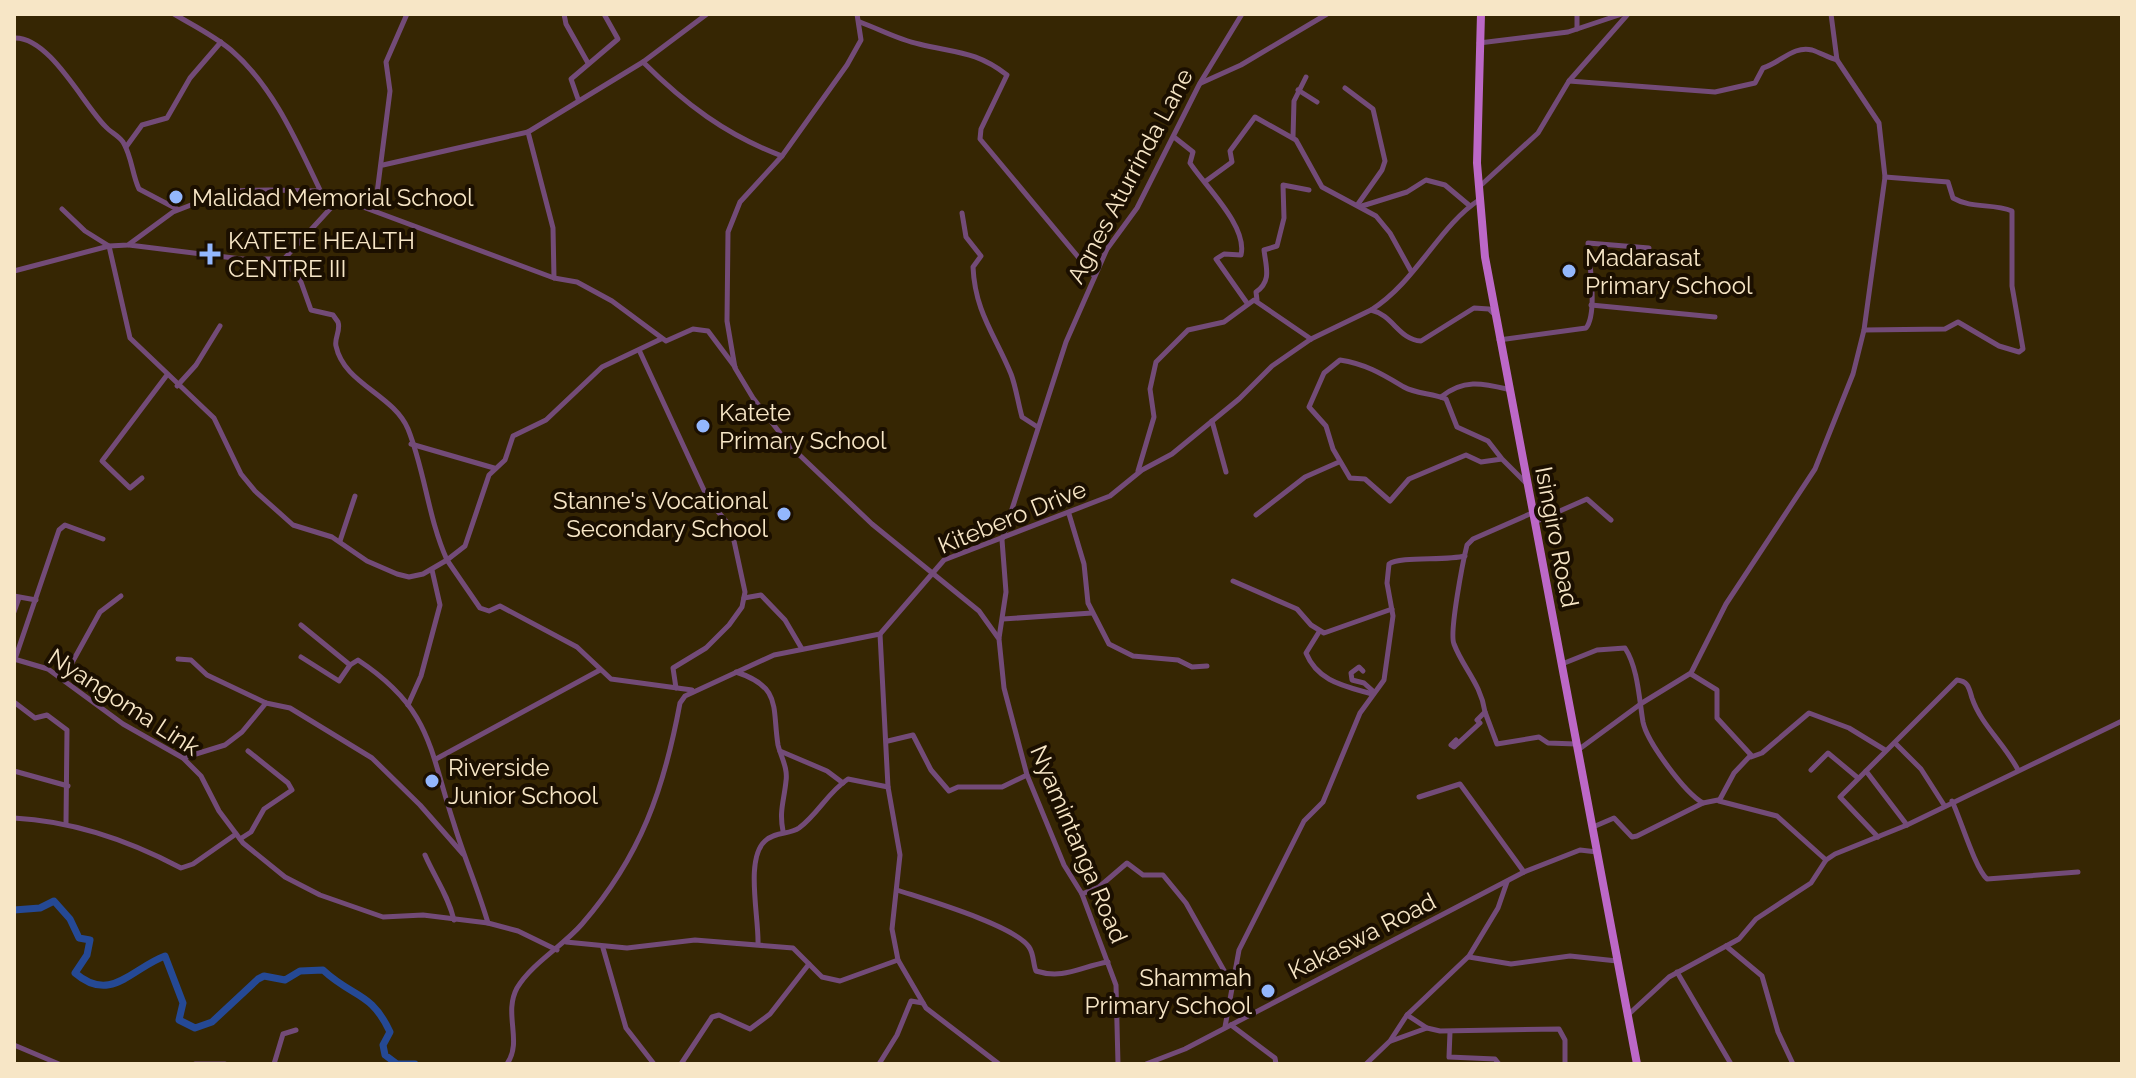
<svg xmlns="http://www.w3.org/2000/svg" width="2136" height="1078" viewBox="0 0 2136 1078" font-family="Raleway,sans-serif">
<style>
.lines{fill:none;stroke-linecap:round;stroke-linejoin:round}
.river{stroke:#254995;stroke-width:7}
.minor{stroke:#734b78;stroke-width:5}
.primary{stroke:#bc68c7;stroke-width:8}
.poi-dot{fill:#93b7fd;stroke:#1b0f00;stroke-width:3}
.labels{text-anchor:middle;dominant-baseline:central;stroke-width:8;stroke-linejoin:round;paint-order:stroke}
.street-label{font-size:24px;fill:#f7e6c6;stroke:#1b0f00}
.poi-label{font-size:24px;fill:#f7e6c6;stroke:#1b0f00;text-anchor:start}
</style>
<rect width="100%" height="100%" fill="#362603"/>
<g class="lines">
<g class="river">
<path d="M14 910 40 908 54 901 70 919 79 938 90 940 87 955 75 973C111 1004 132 968 165 956L183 1003 179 1020 195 1028 212 1022 258 979 264 976 285 980 300 971 323 970C353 998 371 991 390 1032L383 1045 385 1055 397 1064"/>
<polyline points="399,1064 415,1064"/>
</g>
<g class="minor">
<path d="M174 14C194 26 213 35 231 50 273 86 297 142 320 190"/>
<polyline points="564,14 566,24 588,63"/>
<polyline points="857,14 861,40 847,65 782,156 740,202 728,232 727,321 735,368 753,398 790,446 872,524 979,611 999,639 1004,688 1027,775 1064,865 1082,894 1116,985 1118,1064"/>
<polyline points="1577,14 1577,29"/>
<path d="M860 22C879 29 899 40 919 44 956 53 976 51 1007 75L981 129 980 139 1094 276"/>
<path d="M14 38C49 36 83 104 105 126 110 132 118 135 123 142 132 157 132 174 139 189L177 209"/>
<polyline points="1479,43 1568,32 1622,14"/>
<path d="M643 62C685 104 726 135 782 156"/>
<path d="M1569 81 1715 92 1755 83 1763 68C1780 63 1794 45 1812 50 1821 53 1829 58 1837 60"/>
<polyline points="1201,83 1241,65 1327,14"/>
<polyline points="1345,88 1373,109 1385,161 1382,170 1358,204"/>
<polyline points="1298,90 1317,102"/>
<polyline points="578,99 571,79 618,39 604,14"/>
<path d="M1174 137 1193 152 1190 163C1204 185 1248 226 1241 255L1224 254 1216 259 1247 303"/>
<polyline points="1293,137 1294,101 1306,77"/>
<polyline points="126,147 142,125 167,118 190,78 221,42"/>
<polyline points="383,165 528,132"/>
<polyline points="1206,181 1232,162 1230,151 1255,117 1296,140 1322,187 1376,216 1390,233 1411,271"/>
<polyline points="1479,187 1538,133 1569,81 1628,14"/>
<polyline points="1362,206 1407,192 1426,180 1445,185 1470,206"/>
<polyline points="62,209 85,231 109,246 130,338 214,418 241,474 255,491 293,525 332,537 367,561 397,574 409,577 423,574 447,560 480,608 489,611 500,606 577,647 611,679 692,690"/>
<polyline points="375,209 390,91 386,62 407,14"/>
<path d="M962 213 966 237 981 256 973 267C975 312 995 335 1011 374 1016 387 1018 403 1022 417L1036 426"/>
<polyline points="129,245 242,259 284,259 340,198"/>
<path d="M284 259 301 282 311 310 333 315 338 322C341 331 334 338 336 346 344 384 393 394 408 429 425 471 428 518 447 560L465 546 489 475 505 460 513 436 546 420 602 367 661 339"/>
<polyline points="14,271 109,246 128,245 173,212 227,191 269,190 320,191 554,278 577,282 612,301 666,341 693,329 708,331 735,367"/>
<polyline points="554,278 553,228 528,132 643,62 707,14"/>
<path d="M1257 300 1256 292C1272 281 1266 267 1264 250L1277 246 1284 218 1283 185 1309 190"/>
<polyline points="1591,305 1715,317"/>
<path d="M1371 310C1416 282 1439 226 1479 200"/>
<path d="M1864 330 1945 329 1958 322 1999 346 2019 352 2023 349 2012 286V211C1992 203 1972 209 1953 198L1948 182 1885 177"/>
<path d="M1499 340 1586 328C1598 313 1589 262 1588 243L1649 248"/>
<polyline points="640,352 709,501 731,527 745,592 742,607 729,625 706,648 673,668 676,688"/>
<polyline points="177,386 196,365 220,326"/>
<path d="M1441 397C1463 379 1482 383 1507 389"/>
<polyline points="1212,421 1226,472"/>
<polyline points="411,444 494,468"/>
<path d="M1502 459 1488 441 1457 427 1446 399C1433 393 1416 394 1404 387 1382 374 1366 364 1340 360L1324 373 1309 407 1326 426 1333 449 1350 478 1365 479 1390 501 1409 479 1466 455 1481 462 1502 459 1526 483"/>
<polyline points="1138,471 1154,417 1150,389 1156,362 1188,330 1224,322 1254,300 1311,339"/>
<polyline points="142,478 130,488 102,461 167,375"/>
<polyline points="1069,514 1084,564 1088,603 1109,644 1133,656 1178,660 1192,667 1207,666"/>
<polyline points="1256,515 1305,477 1339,462"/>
<polyline points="1535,522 1587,499 1611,520"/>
<polyline points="340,541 355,496"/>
<polyline points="1233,581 1297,609 1311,625 1324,633 1392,609"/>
<polyline points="14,596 36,600"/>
<polyline points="744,598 761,595 785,620 802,649"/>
<polyline points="14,612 19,598"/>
<polyline points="1003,619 1092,613"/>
<path d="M301 625 350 665 358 660C432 709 429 749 454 824 464 857 478 889 488 923"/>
<path d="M1319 632 1306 653C1318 682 1345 686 1372 694"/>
<polyline points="880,634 888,787 900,855 892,929 898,960 926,1008 999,1064"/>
<polyline points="999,638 1006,592 1002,540 1066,342 1107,249 1137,208 1200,83 1242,14"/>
<polyline points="301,657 339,681 350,665"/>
<polyline points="14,659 48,669 123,724 183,758 201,776 219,811 243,843 285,877 320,895 383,917 423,915 488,923 518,931 557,950"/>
<polyline points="15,659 59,530 65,525 103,539"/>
<polyline points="178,659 191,660 207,675 266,703 290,708 372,758 420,805 463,854"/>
<path d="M1562 664 1597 650 1625 648C1638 668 1639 698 1643 722 1647 742 1685 793 1703 803"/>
<polyline points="1363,671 1359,667 1351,673 1352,680 1364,683 1374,692"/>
<path d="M736 672C782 687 772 707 778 745 781 757 788 768 786 781 784 801 779 811 783 831"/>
<polyline points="1691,674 1717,690 1717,718 1751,755 1734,773 1719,801 1777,816 1826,860"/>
<polyline points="63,679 100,612 121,596"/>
<polyline points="14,702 35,718 47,715 67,730 66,823"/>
<polyline points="408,705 421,676 440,605 432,570"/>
<polyline points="1485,712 1497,744 1539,737 1548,743 1576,744"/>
<path d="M1456 740 1451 745 1454 747 1480 723 1477 720 1485 712C1481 684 1463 668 1454 644 1449 633 1463 561 1467 545L1473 539 1532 513"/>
<polyline points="888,741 913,735 931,770 949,791 958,787 1002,787 1027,775"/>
<polyline points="1896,744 1921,769 1944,805"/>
<polyline points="1578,750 1642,703 1691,673 1726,604 1815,469 1853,374 1864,330 1885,177 1879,123 1837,60 1831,14"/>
<polyline points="780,751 827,771 843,783"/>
<polyline points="1751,757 1762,753 1809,713 1849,728 1885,750"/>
<polyline points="183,758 225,745 242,732 266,703"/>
<polyline points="436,759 600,670"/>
<polyline points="1811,770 1828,753 1858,778"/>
<polyline points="14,771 68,786"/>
<polyline points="1866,771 1907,825"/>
<polyline points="1419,797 1460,784 1524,872"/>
<path d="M1952 801C1961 820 1975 868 1987 879L2078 872"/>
<path d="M14 818C72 821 130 841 181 868L193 864 236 834"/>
<polyline points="1593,827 1614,818 1632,837 1637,836 1703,803 1718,800"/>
<path d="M1878 837 1840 797 1957 680C1968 681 1969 688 1972 698 1981 725 2005 744 2018 770"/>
<polyline points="240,839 251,832 264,809 292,790 288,783 248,751"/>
<path d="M425 855C435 878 448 895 454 920"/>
<path d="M897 890C924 899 1014 925 1029 947 1034 954 1033 964 1036 971 1064 980 1082 966 1108 962"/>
<polyline points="1082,894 1099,887 1127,863 1143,875 1163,875 1186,903 1231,983"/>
<polyline points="566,942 627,948 695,940 793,948 822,977 840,981 898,960"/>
<path d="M758 944C759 917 745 859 765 841 776 831 789 835 799 828 818 814 828 792 848 779L888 787"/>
<polyline points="1726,946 1762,976 1778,1032 1793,1064"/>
<polyline points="603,948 626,1028 654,1064"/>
<polyline points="1469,957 1511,964 1570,956 1617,961"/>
<polyline points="1677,972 1731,1064"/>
<polyline points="1629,1014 1669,977 1739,939 1756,919 1811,883 1826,860 1835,854 1907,825 2122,721"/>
<polyline points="1407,1015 1427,1028 1440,1031 1559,1029 1565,1040 1565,1064"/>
<polyline points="1231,1025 1275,1058 1276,1064"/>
<path d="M1225 1027 1239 950 1304 821 1323 802 1360 713 1384 680 1393 616 1387 583 1389 564C1400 556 1445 561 1465 556"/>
<polyline points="1450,1032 1449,1057 1495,1059 1499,1064"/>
<polyline points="1391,1041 1427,1028"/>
<polyline points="14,1045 59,1064"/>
<polyline points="195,1064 225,1064"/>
<polyline points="274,1064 283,1034 296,1030"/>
<path d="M507 1064C523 1041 503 1014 517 988 532 963 563 946 582 924 641 856 664 789 680 703L685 696 774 655 880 634 944 560 1110 496 1142 470 1172 454 1239 399 1272 366 1311 339 1371 310C1393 315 1399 340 1421 341L1474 308 1489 309 1493 313"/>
<polyline points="681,1064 712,1017 719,1015 750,1029 770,1014 809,964"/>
<polyline points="879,1064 897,1035 911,1001 923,1003"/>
<polyline points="1146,1064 1185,1049 1524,872 1580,850 1597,852"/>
<polyline points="1366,1064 1390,1041 1407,1015 1469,956 1498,908 1507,882"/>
</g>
<polyline class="primary" points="1481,14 1477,163 1485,257 1637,1064"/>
</g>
<g class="poi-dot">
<circle cx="176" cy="197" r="8"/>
<path d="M206 242h8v8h8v8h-8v8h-8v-8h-8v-8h8z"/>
<circle cx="1569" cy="271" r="8"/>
<circle cx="703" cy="426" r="8"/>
<circle cx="784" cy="514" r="8"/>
<circle cx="432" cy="781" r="8"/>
<circle cx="1268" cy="991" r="8"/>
</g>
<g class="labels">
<g class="street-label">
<text transform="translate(1130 176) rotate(-62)">Agnes Aturrinda Lane</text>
<text transform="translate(1012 517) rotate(-22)">Kitebero Drive</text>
<text transform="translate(1557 537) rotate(79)">Isingiro Road</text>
<text transform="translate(124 702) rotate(33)">Nyangoma Link</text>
<text transform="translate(1079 844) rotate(67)">Nyamintanga Road</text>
<text transform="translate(1362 936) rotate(-27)">Kakaswa Road</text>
</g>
<g class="poi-label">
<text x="192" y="197">Malidad Memorial School</text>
<text x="228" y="240">KATETE HEALTH<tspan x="228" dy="28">CENTRE III</tspan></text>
<text x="1585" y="257">Madarasat<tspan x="1585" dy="28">Primary School</tspan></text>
<text x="719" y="412">Katete<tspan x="719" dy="28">Primary School</tspan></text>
<text x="768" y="500" text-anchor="end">Stanne's Vocational<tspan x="768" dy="28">Secondary School</tspan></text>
<text x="448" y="767">Riverside<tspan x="448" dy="28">Junior School</tspan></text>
<text x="1252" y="977" text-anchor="end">Shammah<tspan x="1252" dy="28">Primary School</tspan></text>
</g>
</g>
<rect width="2136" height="1078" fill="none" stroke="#f7e6c6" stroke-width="32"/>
</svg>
